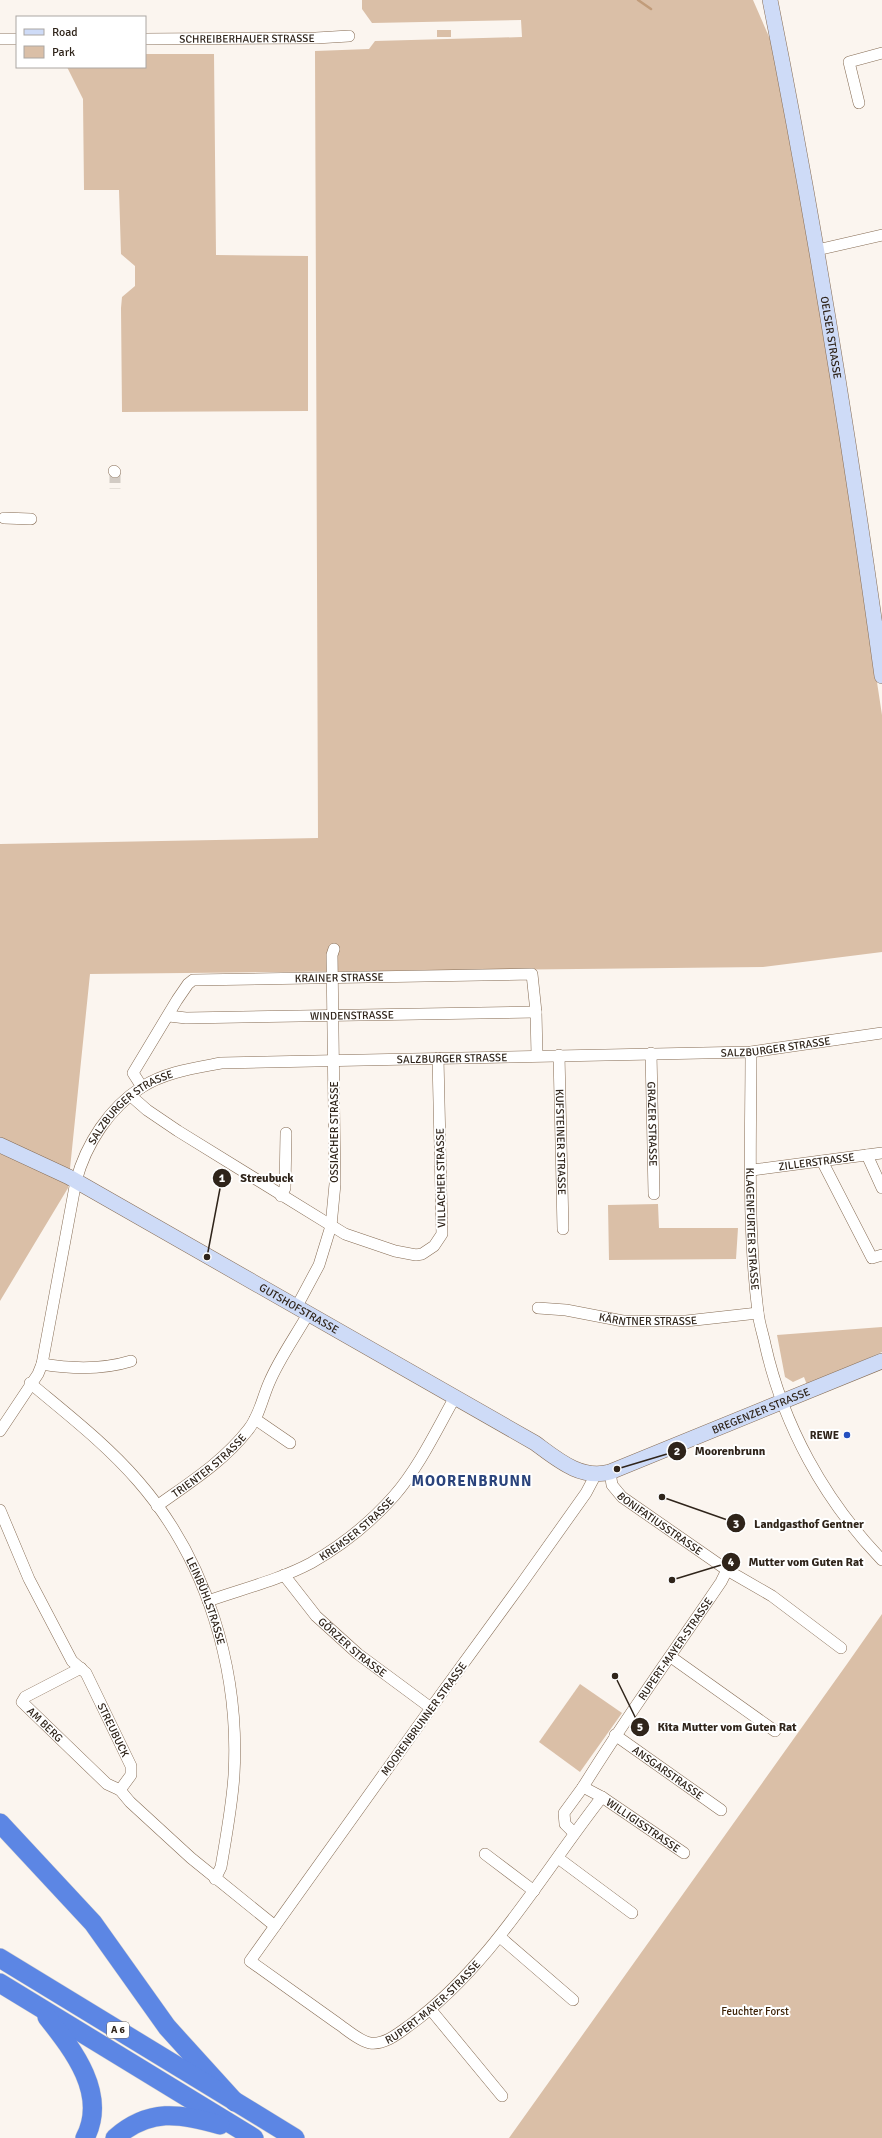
<svg xmlns="http://www.w3.org/2000/svg" width="882" height="2138" viewBox="0 0 882 2138" font-family="Signika,sans-serif">
<style>
.green{fill:#dabfa7}
.lines{fill:none;stroke-linecap:round;stroke-linejoin:round}
.stream{stroke:#c19c7a;stroke-width:2.5}
.street-tunnel{stroke:#d2cbc4;stroke-width:11;stroke-dasharray:11 5.5;stroke-linecap:butt}
.street-casing{stroke:#866c54;stroke-width:12}
.secondary-casing{stroke:#866c54;stroke-width:16}
.highway-casing{stroke:#d5d3d1;stroke-width:20}
.street{stroke:#fff;stroke-width:11}
.secondary{stroke:#cedbf7;stroke-width:15}
.highway{stroke:#5c86e4;stroke-width:19}
.poi-dot{fill:#2550bf;stroke:#fff;stroke-width:1.5}
.labels{text-anchor:middle;dominant-baseline:central;stroke-width:4;stroke-linejoin:round;paint-order:stroke}
.shield{fill:#fff;stroke:#6d665f;stroke-width:1}
.shield-label{font-size:10px;font-weight:bold;fill:#2f241a}
.street-label{font-size:11px;fill:#2f241a;stroke:#fff}
.poi-label{font-size:11px;font-weight:bold;fill:#2f241a;stroke:#fff;text-anchor:end}
.park-label{font-size:11px;fill:#3c2206;stroke:#fff}
.district-label{font-size:15px;font-weight:bold;letter-spacing:1px;fill:#2a437b;stroke:#fff}
.leader{fill:none;stroke:#2f241a;stroke-width:1.5}
.callout-dot{fill:#2f241a;stroke:#fff;stroke-width:1.5}
.mark-label{font-size:12px;text-anchor:middle;font-weight:bold;fill:#fff}
.callout-label{font-size:12px;text-anchor:middle;font-weight:bold;fill:#2f241a;stroke:#fff;stroke-width:4;stroke-linejoin:round;paint-order:stroke}
</style>
<rect width="100%" height="100%" fill="#fbf5ef"/>
<g class="green">
<polygon points="362,0 753,0 773,46 815,274 882,715 882,952 763,967 90,974 68,1188 0,1301 0,844 318,838 315,51 369,49 375,41 522,37 521,20 372,23 362,9"/>
<rect x="437" y="30" width="14" height="7"/>
<polygon points="145,54 214,54 216,255 308,256 308,411 122,412 121,308 122,297 135,286 135,266 121,254 119,190 84,190 83,99 67,67 145,67"/>
<polygon points="658,1204 659,1228 738,1228 736,1259 609,1260 608,1205"/>
<polygon points="882,1327 882,1352 807,1385 804,1377 793,1382 785,1377 777,1335"/>
<polygon points="882,1614 882,2138 509,2138 847,1664"/>
<polygon points="580,1684 622,1713 580,1772 539,1742"/>
</g>
<g class="lines">
<polyline class="stream" points="638,0 651,9"/>
<polyline class="street-tunnel" points="115,472 115,489"/>
<g class="street-casing">
<g id="street">
<polyline points="0,39 17,39"/>
<path id="s1" d="M145 39 316 38 349 36"/>
<polyline points="859,103 849,62 882,53"/>
<polyline points="817,250 882,235"/>
<polyline points="114,471 115,472"/>
<polyline points="4,518 31,519"/>
<path id="s2" d="M169 1016 186 1018 536 1012"/>
<path id="s3" d="M751 1052C751 1138 747 1226 758 1312 759 1323 763 1334 765 1344 783 1425 824 1500 882 1560"/>
<path id="s4" d="M651 1053 654 1194"/>
<path id="s5" d="M559 1055 563 1229"/>
<path id="s6" d="M142 1087 133 1073 177 1000 188 984 193 980 532 974 536 1012 537 1055"/>
<polyline points="131,1096 147,1110 178,1131 345,1234 395,1251 416,1255 422,1254 434,1246 442,1234 438,1058"/>
<polyline points="867,1155 882,1188"/>
<polyline points="822,1161 872,1258 882,1255"/>
<path id="s7" d="M752 1170 882 1153"/>
<polyline points="281,1196 285,1188 286,1133"/>
<polyline points="296,1308 319,1265 331,1226 335,1184 332,955 334,949"/>
<path id="s8" d="M538 1308 566 1310 623 1321H686L758 1313"/>
<path d="M42 1364C72 1369 102 1370 131 1361"/>
<path id="s9" d="M30 1383C67 1414 106 1444 138 1481 207 1560 240 1670 234 1775 232 1806 226 1837 221 1867L215 1879"/>
<polyline points="255,1419 290,1443"/>
<path id="s10" d="M0 1431 38 1374 42 1364 76 1181C86 1144 109 1108 142 1087 165 1072 195 1068 221 1063L751 1052 882 1033"/>
<path id="s11" d="M610 1472 612 1485 622 1497 727 1570 772 1596 841 1648"/>
<path id="s12" d="M595 1476 586 1493 522 1583 431 1708 250 1961C279 1982 308 2002 337 2023 346 2029 359 2041 370 2043 385 2045 399 2033 410 2025 491 1966 541 1875 602 1797L583 1787C626 1717 675 1650 721 1582L727 1570"/>
<path id="s13" d="M157 1506C189 1483 223 1462 248 1430 259 1417 262 1399 269 1383 279 1359 295 1337 308 1314"/>
<path id="s14" d="M0 1510 29 1579 72 1661 86 1673 131 1766V1775L120 1790 130 1802 191 1858 275 1926"/>
<path id="s15" d="M284 1575 316 1616 358 1654 431 1708"/>
<path id="s16" d="M208 1601C242 1589 279 1580 311 1563 341 1546 371 1522 394 1496 419 1467 436 1431 455 1397"/>
<polyline points="671,1657 775,1731"/>
<path id="s17" d="M81 1668 25 1697 22 1702 107 1784 120 1790"/>
<path id="s18" d="M615 1735 721 1810"/>
<path id="s19" d="M602 1797 684 1853"/>
<polyline points="574,1833 565,1824 564,1813 583,1787"/>
<polyline points="485,1854 534,1891"/>
<polyline points="558,1858 632,1913"/>
<polyline points="500,1937 573,2000"/>
<polyline points="431,2010 502,2096"/>
</g>
</g>
<g class="secondary-casing">
<g id="secondary">
<path id="s20" d="M770 0C815 224 851 450 882 676"/>
<path id="s21" d="M0 1145 69 1177 535 1443C558 1460 581 1480 610 1472L882 1361"/>
</g>
</g>
<g class="highway-casing">
<g id="highway">
<polyline points="0,1823 93,1923 167,2027 235,2102"/>
<polyline points="0,1958 295,2138"/>
<polyline points="0,1983 254,2138"/>
<path d="M47 2017C73 2050 108 2094 85 2138"/>
<path d="M115 2138C149 2108 180 2113 220 2125"/>
</g>
</g>
<use href="#street" class="street"/>
<use href="#secondary" class="secondary"/>
<use href="#highway" class="highway"/>
</g>
<circle class="poi-dot" cx="847" cy="1435" r="4"/>
<g class="labels">
<rect class="shield" x="107" y="2022" width="22" height="16" rx="3"/>
<g class="shield-label">
<text x="118" y="2030">A 6</text>
</g>
<g class="street-label">
<text stroke="none"><textPath href="#s1" startOffset="102">SCHREIBERHAUER STRASSE</textPath></text>
<text stroke="none"><textPath href="#s20" startOffset="343">OELSER STRASSE</textPath></text>
<text stroke="none"><textPath href="#s6" startOffset="274">KRAINER STRASSE</textPath></text>
<text stroke="none"><textPath href="#s2" startOffset="183">WINDENSTRASSE</textPath></text>
<text stroke="none"><textPath href="#s10" startOffset="1021">SALZBURGER STRASSE</textPath></text>
<text stroke="none"><textPath href="#s10" startOffset="697">SALZBURGER STRASSE</textPath></text>
<text stroke="none"><textPath href="#s10" startOffset="361">SALZBURGER STRASSE</textPath></text>
<text stroke="none"><textPath href="#s4" startOffset="71">GRAZER STRASSE</textPath></text>
<text transform="translate(334 1132) rotate(-90)">OSSIACHER STRASSE</text>
<text stroke="none"><textPath href="#s5" startOffset="87">KUFSTEINER STRASSE</textPath></text>
<text stroke="none"><textPath href="#s7" startOffset="65">ZILLERSTRASSE</textPath></text>
<text transform="translate(441 1178) rotate(-91)">VILLACHER STRASSE</text>
<text stroke="none"><textPath href="#s3" startOffset="177">KLAGENFURTER STRASSE</textPath></text>
<text stroke="none"><textPath href="#s21" startOffset="341">GUTSHOFSTRASSE</textPath></text>
<text stroke="none"><textPath href="#s8" startOffset="111">KÄRNTNER STRASSE</textPath></text>
<text stroke="none"><textPath href="#s21" startOffset="859">BREGENZER STRASSE</textPath></text>
<text stroke="none"><textPath href="#s13" startOffset="66">TRIENTER STRASSE</textPath></text>
<text stroke="none"><textPath href="#s11" startOffset="75">BONIFATIUSSTRASSE</textPath></text>
<text stroke="none"><textPath href="#s16" startOffset="167">KREMSER STRASSE</textPath></text>
<text stroke="none"><textPath href="#s9" startOffset="285">LEINBÜHLSTRASSE</textPath></text>
<text stroke="none"><textPath href="#s15" startOffset="100">GÖRZER STRASSE</textPath></text>
<text stroke="none"><textPath href="#s12" startOffset="1273">RUPERT-MAYER-STRASSE</textPath></text>
<text transform="translate(424 1719) rotate(-54)">MOORENBRUNNER STRASSE</text>
<text stroke="none"><textPath href="#s17" startOffset="101">AM BERG</textPath></text>
<text stroke="none"><textPath href="#s14" startOffset="249">STREUBUCK</textPath></text>
<text stroke="none"><textPath href="#s18" startOffset="65">ANSGARSTRASSE</textPath></text>
<text stroke="none"><textPath href="#s19" startOffset="50">WILLIGISSTRASSE</textPath></text>
<text stroke="none"><textPath href="#s12" startOffset="818">RUPERT-MAYER-STRASSE</textPath></text>
</g>
<g class="poi-label">
<text x="839" y="1435">REWE</text>
</g>
<g class="park-label">
<text x="755" y="2011">Feuchter Forst</text>
</g>
<g class="district-label">
<text x="472" y="1481">MOORENBRUNN</text>
</g>
</g>
<path class="leader" d="M207 1257L222 1178M617 1469L677 1451M662 1497L736 1523M672 1580L731 1562M615 1676L640 1727"/>
<g class="callout-dot">
<circle cx="207" cy="1257" r="4"/>
<circle cx="617" cy="1469" r="4"/>
<circle cx="662" cy="1497" r="4"/>
<circle cx="672" cy="1580" r="4"/>
<circle cx="615" cy="1676" r="4"/>
<circle cx="222" cy="1178" r="10"/>
<circle cx="677" cy="1451" r="10"/>
<circle cx="736" cy="1523" r="10"/>
<circle cx="731" cy="1562" r="10"/>
<circle cx="640" cy="1727" r="10"/>
</g>
<g class="mark-label">
<text x="222" y="1182">1</text>
<text x="677" y="1455">2</text>
<text x="736" y="1528">3</text>
<text x="731" y="1566">4</text>
<text x="640" y="1731">5</text>
</g>
<g class="callout-label">
<text x="267" y="1182">Streubuck</text>
<text x="730" y="1455">Moorenbrunn</text>
<text x="809" y="1528">Landgasthof Gentner</text>
<text x="806" y="1566">Mutter vom Guten Rat</text>
<text x="727" y="1731">Kita Mutter vom Guten Rat</text>
</g>
<rect x="16" y="16" width="130" height="52" fill="#ffffff" stroke="#aca7a3"/>
<rect x="24" y="29" width="20" height="6" fill="#cedbf7" stroke="#aca7a3"/>
<text x="52" y="36" font-size="12" fill="#2f241a">Road</text>
<rect x="24" y="46" width="20" height="12" fill="#dabfa7" stroke="#aca7a3"/>
<text x="52" y="56" font-size="12" fill="#2f241a">Park</text>
</svg>
